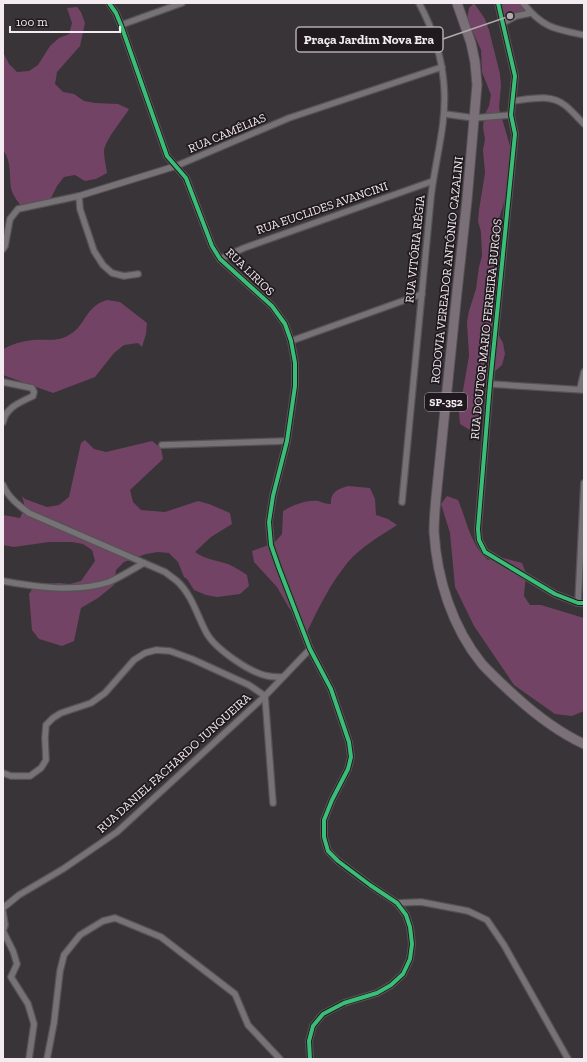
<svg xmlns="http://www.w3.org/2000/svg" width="587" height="1062" viewBox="0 0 587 1062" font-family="'Zilla Slab',serif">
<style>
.green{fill:#724364}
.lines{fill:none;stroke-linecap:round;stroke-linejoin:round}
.street-casing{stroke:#575255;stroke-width:8}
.primary-casing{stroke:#575255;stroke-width:11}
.street{stroke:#767275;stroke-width:5.5}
.primary{stroke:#7c7078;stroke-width:9}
.cycleway-casing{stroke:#201a1e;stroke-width:6}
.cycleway{stroke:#3abd76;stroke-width:4}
.labels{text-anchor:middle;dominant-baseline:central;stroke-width:3.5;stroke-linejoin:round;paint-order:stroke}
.shield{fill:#201a1e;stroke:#b4acb1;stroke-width:1}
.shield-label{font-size:11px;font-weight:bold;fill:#f3ebf0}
.street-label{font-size:12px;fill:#f3ebf0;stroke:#201a1e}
.leader{fill:none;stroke:#b2abaf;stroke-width:1.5}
.callout-dot{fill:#b2abaf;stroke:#201a1e;stroke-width:1.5}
.callout{fill:#201a1e;stroke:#b2abaf;stroke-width:1.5}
.callout-label{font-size:13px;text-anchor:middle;font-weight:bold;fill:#f3ebf0}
</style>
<rect width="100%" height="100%" fill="#393437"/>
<g class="green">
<polygon points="474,3 485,19 489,30 500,74 501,86 499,108 512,153 509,186 499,219 493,275 497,332 503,343 505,354 502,365 485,380 480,390 479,424 470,430 460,424 459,413 469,356 467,322 469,311 476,289 479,267 482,256 481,232 478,221 479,210 485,173 483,150 485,139 483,128 484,116 489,106 491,95 482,72 481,50 467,19 469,8"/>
<polygon points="501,3 521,3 527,12 504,20"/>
<path d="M77 7 81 12 85 23 80 46 57 72 55 84 63 92 74 94 84 101 95 103 118 104 129 109C123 119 105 140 104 151 104 158 106 166 107 173L96 179 85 181 75 175 64 177 57 186 51 198 37 208 25 210C19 203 13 197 11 188 9 175 12 162 3 150V52L9 64 17 72 29 71 38 65 50 46 59 38 69 34 72 23 67 8Z"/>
<path d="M107 300 120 302 147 323 146 334 142 347 138 343 124 345 114 353 95 377 53 393 3 375V349C12 344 22 341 33 340 45 339 58 342 69 335 87 325 84 307 107 300Z"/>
<path d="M85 440 94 449 106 452 152 441 161 448 163 459 130 490 133 502 141 510 165 512 198 501 209 504 230 513 232 524 211 537 195 552C207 560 215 560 228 564 235 567 241 571 247 575L249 586 240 594 217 597 206 595 194 590 187 579 184 577 178 562 169 553 158 552 146 554 124 562 116 570 114 585 98 598 81 608 74 641 62 646 39 639 32 630 29 594 35 585 59 583 70 584 81 581 95 561 92 550 83 544 72 542H49L14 547 3 545V515L20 518 25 507 22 496 25 499 47 507 59 505 69 497 81 443Z"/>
<path d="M348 486 370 488 375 499 376 515 388 519 397 525C380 536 361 547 348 562 330 584 318 609 306 634L297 616 289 608 277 587 254 562 252 551 274 543 282 534 283 511C294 505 305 500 318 501 322 502 326 504 331 504 330 492 338 489 348 486Z"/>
<path d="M447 496 458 500C467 521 470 544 488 560L499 557 522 563 526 573 524 596 530 605H541L584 618V711L572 716 555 714 514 685 474 626 455 587 450 533 441 504Z"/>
</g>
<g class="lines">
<g class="street-casing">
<g id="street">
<polyline points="109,3 116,13 121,25 167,156 186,178 212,246 220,259 272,306 285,324 291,341 295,363 295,386 287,441 273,496 269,522 271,545 279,568 310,649 331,689 349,742 351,757 348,769 332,800 324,820 324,837 328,851 338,861 370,885 397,903 406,915 410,927 412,944 410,959 403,974 391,985 377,993 344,1003 323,1014 313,1026 309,1041 310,1059"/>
<polyline points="498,3 515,76 511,115 515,134 490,384 478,529 479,540 485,552 555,594 578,603 584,603"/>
<path d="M523 3C543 28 554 29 584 35"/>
<polyline points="503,23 516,16 531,13"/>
<polyline points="121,25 182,3"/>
<path d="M513 101C530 99 551 93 566 106 572 111 578 118 584 124"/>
<polyline points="445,114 474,118 511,115"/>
<polyline points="79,196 80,209 94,251 103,265 112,273 124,276 138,274"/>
<polyline points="3,249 5,246 10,219 18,209 79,196 176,166 289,118 442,67"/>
<polyline points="220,259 244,248 433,181"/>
<polyline points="291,341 422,294"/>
<path d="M3 382 32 388 34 392 33 396C21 402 6 407 3 422"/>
<polyline points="490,384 584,390"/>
<polyline points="580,389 584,372"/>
<polyline points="162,445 287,441"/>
<path d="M3 485C8 497 18 505 29 513L165 572C169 575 173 578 177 581 192 595 197 615 206 632 214 648 250 673 268 676 273 677 278 677 283 677"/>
<path d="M402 502C412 400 421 299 431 197 435 160 447 124 444 86 442 57 433 29 419 3"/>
<path d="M3 581C37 587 75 593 109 582 121 577 133 569 144 563"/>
<polyline points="578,603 584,483"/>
<polyline points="3,773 11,776 30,776 41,768 46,760 45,738 46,725 53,718 61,713 91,703 105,693 134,660 145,653 156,650 170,651 192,659 249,685 265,696 273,803"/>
<polyline points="397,903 421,902 468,911 487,920 504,945 568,1059"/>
<polyline points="3,908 19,895 63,869 117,832 265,696 310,649"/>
<polyline points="3,912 5,925 3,931 13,951 17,964 11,977 28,1004 34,1024 29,1059"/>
<polyline points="47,1059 54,1023 60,971 64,955 80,935 103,921 115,918 161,937 235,994 248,1025 280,1059"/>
</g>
</g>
<g class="primary-casing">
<path id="primary" d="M457 3 471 43 475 62 477 85 467 200 457 292 436 498C435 509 434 521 434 532 437 579 452 627 482 664 492 675 503 685 515 696 536 715 558 732 584 744"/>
</g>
<use href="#street" class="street"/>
<use href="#primary" class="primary"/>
<g class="cycleway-casing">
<g id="cycleway">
<polyline points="109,3 116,13 121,25 167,156 186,178 212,246 220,259 272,306 285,324 291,341 295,363 295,386 287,441 273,496 269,522 271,545 279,568 310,649 331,689 349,742 351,757 348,769 332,800 324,820 324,837 328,851 338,861 370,885 397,903 406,915 410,927 412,944 410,959 403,974 391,985 377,993 344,1003 323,1014 313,1026 309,1041 310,1059"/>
<polyline points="498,3 515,76 511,115 515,134 490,384 478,529 479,540 485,552 555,594 578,603 584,603"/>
</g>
</g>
<use href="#cycleway" class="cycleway"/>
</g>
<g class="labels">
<rect class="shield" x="425" y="393" width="42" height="18" rx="3"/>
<g class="shield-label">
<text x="446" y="402">SP-352</text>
</g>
<g class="street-label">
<text transform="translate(227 133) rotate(-23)">RUA CAMÉLIAS</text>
<text transform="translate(322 208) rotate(-19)">RUA EUCLIDES AVANCINI</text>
<text transform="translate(415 249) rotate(-84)">RUA VITÓRIA RÉGIA</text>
<text transform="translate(447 270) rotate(-84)">RODOVIA VEREADOR ANTÔNIO CAZALINI</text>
<text transform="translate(250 272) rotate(44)">RUA LIRIOS</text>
<text transform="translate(486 329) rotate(-84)">RUA DOUTOR MARIO FERREIRA BURGOS</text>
<text transform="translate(174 763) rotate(-42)">RUA DANIEL FACHARDO JUNQUEIRA</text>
</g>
</g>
<path class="leader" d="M510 16L443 39"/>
<circle class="callout-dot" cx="510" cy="16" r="4"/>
<rect class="callout" x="296" y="27" width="147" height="25" rx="4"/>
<g class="callout-label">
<text x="369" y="44">Praça Jardim Nova Era</text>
</g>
<rect width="587" height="1062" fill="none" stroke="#f3ebf0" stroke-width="8"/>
<path d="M10 26v6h110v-6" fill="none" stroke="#f3ebf0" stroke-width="2"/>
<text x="16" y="26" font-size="12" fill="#f3ebf0" stroke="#201a1e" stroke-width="3" paint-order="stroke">100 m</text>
</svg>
